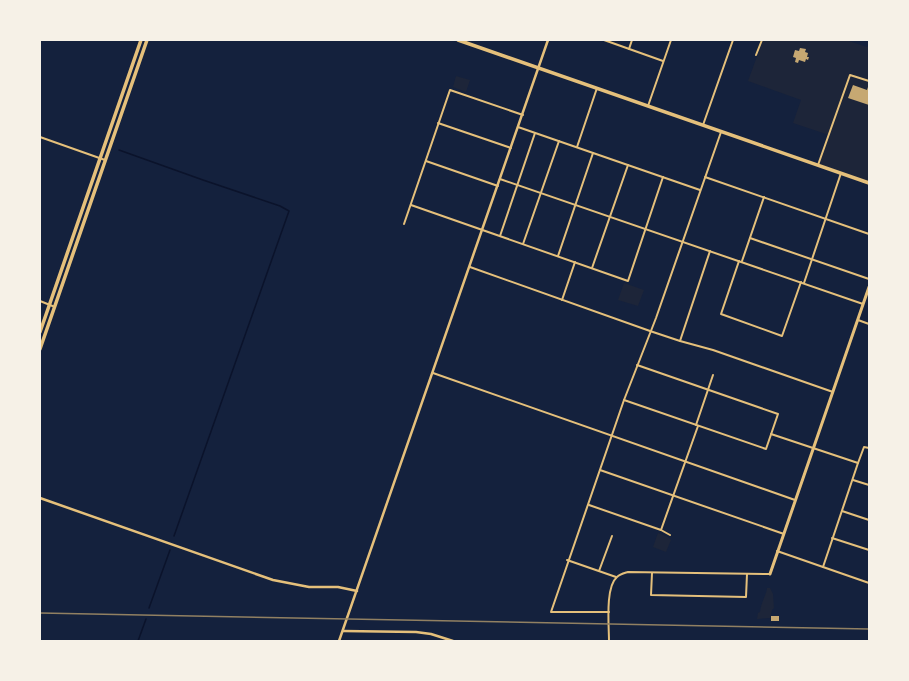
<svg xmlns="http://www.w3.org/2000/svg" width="909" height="681" viewBox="0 0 909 681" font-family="'PT Sans Narrow',sans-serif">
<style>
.green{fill:#1d2539}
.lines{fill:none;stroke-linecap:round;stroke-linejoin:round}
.stream{stroke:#0b132b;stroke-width:1.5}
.building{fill:#c6a872}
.minor{stroke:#e5c07b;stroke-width:2}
.tertiary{stroke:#e5c07b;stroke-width:2.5}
.secondary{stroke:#e5c07b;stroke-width:3}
.primary{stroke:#e5c07b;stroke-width:3.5}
.rail{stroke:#918062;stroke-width:1.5}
</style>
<rect width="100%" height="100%" fill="#14213d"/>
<g class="green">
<polygon points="763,40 846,40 867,47 869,45 869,183 818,165 829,135 793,123 801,100 748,81"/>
<polygon points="456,76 470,80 466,92 453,87"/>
<polygon points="624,283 644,290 638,306 618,300"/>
<polygon points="658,533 668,537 671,540 666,552 653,547"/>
<path d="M767 588H770L773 594 774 608 772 610 770 618 757 619 758 613 760 612C761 602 766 596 767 588Z"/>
</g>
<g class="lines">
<g class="stream">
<polyline points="119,150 203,180 280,206 289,211 174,536"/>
<polyline points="149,608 170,550"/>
<polyline points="138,641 146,619"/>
</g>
</g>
<g class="building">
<polygon points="800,48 806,49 805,52 808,53 807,57 809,57 808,60 806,59 805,62 799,60 798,63 795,62 796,58 793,57 795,50 799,51"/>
<polygon points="853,85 867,90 868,87 869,88 869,105 848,98"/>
<rect x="771" y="616" width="8" height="5"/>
</g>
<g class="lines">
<g class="minor">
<polyline points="604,40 663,61"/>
<polyline points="629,49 632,40"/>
<polyline points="756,55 762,40"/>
<polyline points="648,106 671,40"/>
<polyline points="438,123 511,148"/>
<polyline points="703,125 733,40"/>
<polyline points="518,127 700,190"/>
<polyline points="40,137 105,160"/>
<polyline points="577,147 597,88"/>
<polyline points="426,161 498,186"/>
<polyline points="818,165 850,75 869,81"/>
<polyline points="705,177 869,234"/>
<polyline points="500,179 863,304"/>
<polyline points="411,205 628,281 663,177"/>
<polyline points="404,224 450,90 523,115"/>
<polyline points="500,236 535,133"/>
<polyline points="750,238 869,279"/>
<polyline points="523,244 559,141"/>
<polyline points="558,256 593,153"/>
<polyline points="739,261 721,314 782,336 801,282"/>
<polyline points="742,261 764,197"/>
<polyline points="470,267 650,331 680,341 713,350 833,392"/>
<polyline points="592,268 628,165"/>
<polyline points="804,283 841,173"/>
<polyline points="562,300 575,262"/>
<polyline points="40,301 55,307"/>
<polyline points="858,320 869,324"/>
<polyline points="680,341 710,251"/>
<polyline points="433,373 795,500"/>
<polyline points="624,400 766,449 778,414 637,365"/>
<polyline points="696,425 713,375"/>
<polyline points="771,434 858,463 823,567"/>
<polyline points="858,463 864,447 869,448"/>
<polyline points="600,470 784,534"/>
<polyline points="853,480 869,485"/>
<polyline points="589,505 661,530 670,535"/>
<polyline points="842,511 869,520"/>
<polyline points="661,530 698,426"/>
<polyline points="832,538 869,550"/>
<polyline points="777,551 869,583"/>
<polyline points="567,560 616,577"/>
<polyline points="599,571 612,536"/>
<polyline points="652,573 651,595 746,597 747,574"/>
<polyline points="609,612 551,612 624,400 656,318 721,132"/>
<path d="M609 641C609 626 605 587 617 577 620 574 625 573 628 572L770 574"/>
<polyline points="836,641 839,641"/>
</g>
<g class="tertiary">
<polyline points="40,498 273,580 309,587 338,587 357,591"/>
<polyline points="343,631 416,632 431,634 453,641"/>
<polyline points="339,641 548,40"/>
</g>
<polyline class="secondary" points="770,574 869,287"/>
<g class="primary">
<polyline points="458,40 869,183"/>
<polyline points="40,332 141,40"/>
<polyline points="40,349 147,40"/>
</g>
<polyline class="rail" points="40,613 869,629"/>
</g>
<rect width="909" height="681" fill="none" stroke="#f6f1e7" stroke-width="82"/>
</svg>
